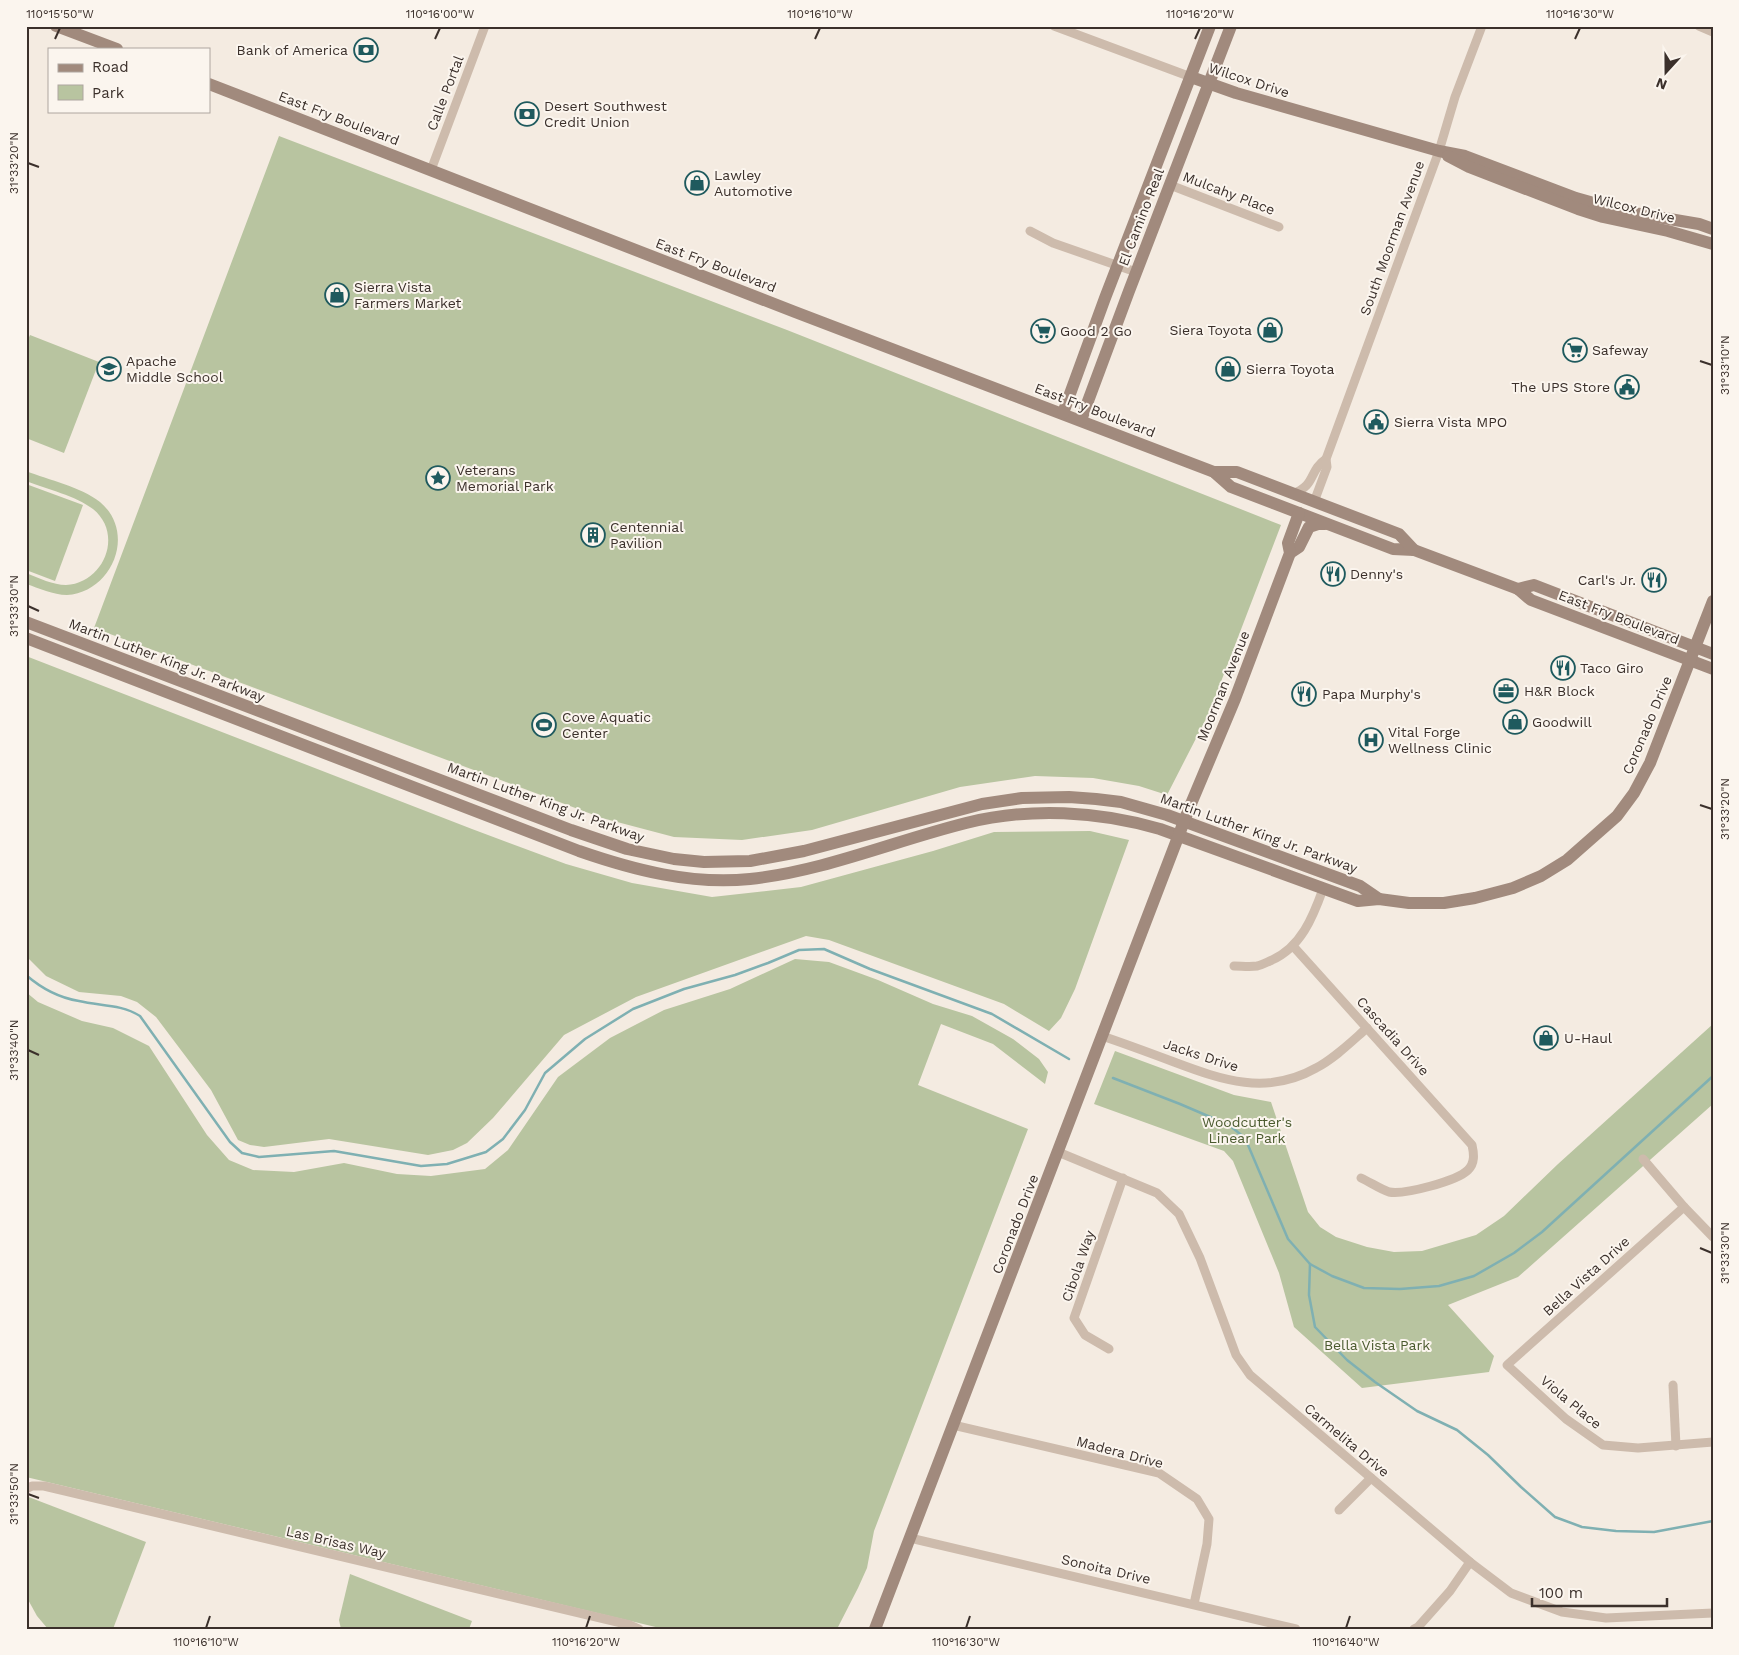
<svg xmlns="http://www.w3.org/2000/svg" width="1739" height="1655" viewBox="0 0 1739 1655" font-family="'Work Sans',sans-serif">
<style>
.green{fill:#b8c4a0}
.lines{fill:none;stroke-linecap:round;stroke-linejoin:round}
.stream{stroke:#7fb0b2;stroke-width:2.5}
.street{stroke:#cdbbac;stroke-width:9}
.secondary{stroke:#a18a7d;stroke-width:12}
.ticks{fill:none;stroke:#3b302b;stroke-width:2}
.labels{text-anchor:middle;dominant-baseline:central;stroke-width:4;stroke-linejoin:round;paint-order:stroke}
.poi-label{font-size:14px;fill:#3b302b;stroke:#fbf5ee;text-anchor:start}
.street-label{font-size:14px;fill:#3b302b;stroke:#fbf5ee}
.park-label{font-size:14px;fill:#4a5a2e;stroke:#fbf5ee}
.neatline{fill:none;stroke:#3b302b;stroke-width:2}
.ticks-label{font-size:12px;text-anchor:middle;fill:#3b302b}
</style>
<rect width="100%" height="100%" fill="#f4ebe1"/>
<g class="green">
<polygon points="279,136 787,330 1281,525 1209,713 1167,795 1139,786 1093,778 1035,776 960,787 812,830 742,840 674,837 602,818 94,628"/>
<polygon points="30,335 99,362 64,453 26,438 26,344"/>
<path d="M26 471C49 480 81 487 100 502 137 533 112 592 67 595 53 595 39 588 26 584V573C39 578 53 585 66 585 104 583 124 534 93 509 76 496 47 489 26 481Z"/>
<polygon points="26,484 83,505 55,581 26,570"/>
<polygon points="26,656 472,829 566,864 632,883 712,897 801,887 933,851 994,832 1090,831 1129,840 1075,989 1061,1018 1049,1031 1004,1004 829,940 806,936 636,997 564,1035 493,1118 467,1143 453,1150 428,1155 329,1139 264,1147 250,1145 238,1140 211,1090 156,1017 137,1002 121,996 79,992 46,976 26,956"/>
<polygon points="795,959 829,962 878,980 933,1004 972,1016 1013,1039 1039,1059 1048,1072 1045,1084 993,1044 941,1024 918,1085 1028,1129 874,1531 867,1568 858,1588 837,1629 664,1629 26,1477 26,992 38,1002 82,1021 113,1028 149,1046 207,1135 229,1160 253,1170 294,1172 344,1163 397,1174 431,1176 485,1169 508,1150 558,1077 610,1038 664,1010 730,989"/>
<polygon points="1713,1024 1713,1104 1518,1277 1448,1305 1494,1356 1489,1372 1362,1388 1294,1327 1279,1273 1233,1161 1224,1151 1094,1104 1115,1051 1234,1095 1271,1102 1308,1212 1320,1227 1336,1237 1367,1247 1394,1252 1422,1251 1476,1235 1504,1216 1558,1164"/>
<polygon points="26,1496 146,1542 113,1629 48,1629 37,1616 26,1596"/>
<polygon points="350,1574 472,1621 469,1629 341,1629 339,1620"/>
</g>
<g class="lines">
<g class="stream">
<path d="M26 975C41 988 60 998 79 1001 100 1006 121 1004 140 1016L230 1142 242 1153 259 1157 334 1151 421 1166 447 1164 486 1152 503 1139 525 1110 545 1073 585 1039 633 1009 684 989 735 975 768 963 799 950 824 949 870 969 992 1014 1069 1059"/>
<polyline points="1113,1078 1180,1104 1229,1125 1245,1138 1288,1239 1310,1264 1332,1276 1364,1288 1400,1289 1439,1286 1474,1276 1514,1253 1542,1232 1713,1076"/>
<polyline points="1310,1264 1309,1295 1315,1327 1347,1360 1375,1382 1417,1411 1457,1430 1488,1455 1521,1487 1555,1517 1582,1527 1616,1531 1654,1532 1713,1521"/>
</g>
<g class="street">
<polyline points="1054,26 1191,77"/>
<polyline points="1699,26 1713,32"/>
<polyline points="431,170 485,26"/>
<polyline points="1170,185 1279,227"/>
<polyline points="1030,231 1053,243 1136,272"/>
<path d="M1292 494C1317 485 1308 471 1326 459"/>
<polyline points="1314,502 1327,467 1326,459 1439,151 1455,97 1482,26"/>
<path d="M1293 946 1472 1145C1474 1154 1475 1163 1468 1170 1457 1181 1404 1195 1389 1192 1380 1189 1370 1182 1361 1178"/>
<path d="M1234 966C1241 966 1250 967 1257 966 1262 965 1267 962 1272 960 1301 947 1313 917 1323 889"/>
<path d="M1102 1036C1126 1044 1150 1053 1174 1062 1222 1080 1267 1096 1316 1068 1335 1058 1351 1042 1367 1028"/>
<polyline points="1058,1152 1157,1193 1179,1214 1200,1258 1236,1355 1250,1375 1470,1562 1511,1593 1562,1612 1606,1618 1713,1613"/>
<polyline points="1643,1159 1684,1207 1713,1237"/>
<polyline points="1684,1207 1507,1365 1566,1419 1603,1445 1638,1448 1713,1442"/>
<polyline points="1109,1349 1085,1335 1074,1318 1123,1178"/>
<polyline points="1673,1385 1676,1446"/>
<polyline points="953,1425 1159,1473 1197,1499 1209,1519 1207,1544 1194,1604"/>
<polyline points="26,1489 32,1486 44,1486 630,1625 639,1629"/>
<polyline points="1339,1510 1371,1478"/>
<polyline points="910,1538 1296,1629"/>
<polyline points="1414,1629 1418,1627 1450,1591 1470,1562"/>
</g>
<g class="secondary">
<polyline points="56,26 117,49"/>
<polyline points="1191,77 1236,93 1439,151 1465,156 1576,198 1622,211 1699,224 1713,229"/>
<polyline points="209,84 795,312 1214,472 1231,487 1393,549 1414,550 1518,589 1531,600 1713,669"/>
<polyline points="1448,156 1469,167 1578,209 1603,217 1668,231 1713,244"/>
<polyline points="1063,413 1105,298 1210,26"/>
<polyline points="1081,420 1129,291 1231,26"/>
<polyline points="1214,472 1237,472 1399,534 1414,550"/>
<polyline points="1290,553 1299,547 1309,527 1318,524 1325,524"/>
<polyline points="1518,589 1534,585 1713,654"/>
<polyline points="26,622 571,830 627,849 674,859 704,862 750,861 804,851 982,804 1022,798 1069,797 1096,799 1121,802 1167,815 1360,886 1379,899"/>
<path d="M26 638 579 851C634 870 691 885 750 879 824 871 894 841 966 823 1030 807 1098 811 1160 829L1358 901 1379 899 1409 903H1444L1475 898 1513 888 1541 876 1567 860 1617 816 1634 793 1650 763 1713 601"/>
<polyline points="875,1629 1188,811 1235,699 1290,553 1288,543 1299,513"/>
</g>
</g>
<path class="ticks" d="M55 39 60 28M435 39 440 28M815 39 820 28M1195 39 1200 28M1575 39 1580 28M28 163 39 167M1700 361 1712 365M28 606 39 611M1700 805 1712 809M28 1050 39 1055M1700 1248 1712 1253M28 1494 39 1498M206 1628 210 1616M586 1628 590 1616M966 1628 970 1616M1346 1628 1350 1616"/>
<defs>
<g id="bank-ring" transform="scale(1.25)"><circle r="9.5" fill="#fbf5ee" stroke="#1f5a5e" stroke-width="1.5"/><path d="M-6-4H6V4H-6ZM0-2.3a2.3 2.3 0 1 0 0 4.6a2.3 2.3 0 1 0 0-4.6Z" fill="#1f5a5e"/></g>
<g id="shop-ring" transform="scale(1.25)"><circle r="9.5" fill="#fbf5ee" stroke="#1f5a5e" stroke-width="1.5"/><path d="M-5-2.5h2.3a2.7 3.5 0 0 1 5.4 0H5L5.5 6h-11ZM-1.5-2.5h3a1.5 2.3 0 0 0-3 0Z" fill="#1f5a5e"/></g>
<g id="supermarket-ring" transform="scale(1.25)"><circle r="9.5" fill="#fbf5ee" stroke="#1f5a5e" stroke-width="1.5"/><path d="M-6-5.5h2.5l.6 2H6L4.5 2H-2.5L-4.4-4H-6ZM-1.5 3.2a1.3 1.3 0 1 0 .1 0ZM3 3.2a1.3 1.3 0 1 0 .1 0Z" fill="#1f5a5e"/></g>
<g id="school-ring" transform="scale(1.25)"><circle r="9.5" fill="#fbf5ee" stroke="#1f5a5e" stroke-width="1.5"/><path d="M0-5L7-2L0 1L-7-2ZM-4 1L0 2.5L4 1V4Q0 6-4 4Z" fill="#1f5a5e"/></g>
<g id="civic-ring" transform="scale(1.25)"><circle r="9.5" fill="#fbf5ee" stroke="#1f5a5e" stroke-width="1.5"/><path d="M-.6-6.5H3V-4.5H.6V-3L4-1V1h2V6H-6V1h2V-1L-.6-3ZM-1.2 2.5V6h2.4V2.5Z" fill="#1f5a5e"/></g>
<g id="sight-ring" transform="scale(1.25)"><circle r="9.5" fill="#fbf5ee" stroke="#1f5a5e" stroke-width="1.5"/><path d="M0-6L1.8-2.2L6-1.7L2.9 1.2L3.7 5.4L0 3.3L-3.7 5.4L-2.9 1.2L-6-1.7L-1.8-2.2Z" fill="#1f5a5e"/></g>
<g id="building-ring" transform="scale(1.25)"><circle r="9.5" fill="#fbf5ee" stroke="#1f5a5e" stroke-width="1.5"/><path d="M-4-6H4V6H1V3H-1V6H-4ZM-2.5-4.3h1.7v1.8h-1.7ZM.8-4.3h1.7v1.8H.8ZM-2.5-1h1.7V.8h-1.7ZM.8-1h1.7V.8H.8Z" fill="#1f5a5e"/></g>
<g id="restaurant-ring" transform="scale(1.25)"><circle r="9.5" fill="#fbf5ee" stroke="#1f5a5e" stroke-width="1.5"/><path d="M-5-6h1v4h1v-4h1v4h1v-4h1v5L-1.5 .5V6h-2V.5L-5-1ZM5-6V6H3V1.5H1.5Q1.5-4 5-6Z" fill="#1f5a5e"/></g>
<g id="office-ring" transform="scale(1.25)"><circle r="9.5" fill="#fbf5ee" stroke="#1f5a5e" stroke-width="1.5"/><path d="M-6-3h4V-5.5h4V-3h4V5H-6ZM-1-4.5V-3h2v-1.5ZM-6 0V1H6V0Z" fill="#1f5a5e"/></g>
<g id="stadium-ring" transform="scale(1.25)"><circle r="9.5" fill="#fbf5ee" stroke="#1f5a5e" stroke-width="1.5"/><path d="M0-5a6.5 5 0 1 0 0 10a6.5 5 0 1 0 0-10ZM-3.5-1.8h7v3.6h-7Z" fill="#1f5a5e"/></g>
<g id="hospital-ring" transform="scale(1.25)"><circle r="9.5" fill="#fbf5ee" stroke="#1f5a5e" stroke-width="1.5"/><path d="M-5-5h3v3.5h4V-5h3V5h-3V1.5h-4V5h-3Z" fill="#1f5a5e"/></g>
</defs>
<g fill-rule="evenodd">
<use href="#bank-ring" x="366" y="50"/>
<use href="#bank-ring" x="527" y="114"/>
<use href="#shop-ring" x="697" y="183"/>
<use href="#shop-ring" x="337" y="295"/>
<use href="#shop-ring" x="1270" y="330"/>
<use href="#supermarket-ring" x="1043" y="331"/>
<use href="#supermarket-ring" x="1575" y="350"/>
<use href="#school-ring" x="109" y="369"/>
<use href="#shop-ring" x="1228" y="369"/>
<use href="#civic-ring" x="1627" y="387"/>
<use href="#civic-ring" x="1376" y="422"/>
<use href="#sight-ring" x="438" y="478"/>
<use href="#building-ring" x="593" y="535"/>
<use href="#restaurant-ring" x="1333" y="574"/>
<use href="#restaurant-ring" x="1654" y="580"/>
<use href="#restaurant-ring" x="1563" y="668"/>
<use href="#office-ring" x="1506" y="691"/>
<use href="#restaurant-ring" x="1304" y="694"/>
<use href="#shop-ring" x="1515" y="722"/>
<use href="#stadium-ring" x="544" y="725"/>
<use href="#hospital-ring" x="1371" y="740"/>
<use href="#shop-ring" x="1546" y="1038"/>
</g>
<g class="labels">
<g class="poi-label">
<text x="348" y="50" text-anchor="end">Bank of America</text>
<text x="544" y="106">Desert Southwest<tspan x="544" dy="16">Credit Union</tspan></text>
<text x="714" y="175">Lawley<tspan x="714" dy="16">Automotive</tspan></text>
<text x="354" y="287">Sierra Vista<tspan x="354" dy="16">Farmers Market</tspan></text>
<text x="1252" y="330" text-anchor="end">Siera Toyota</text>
<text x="1060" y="331">Good 2 Go</text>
<text x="1592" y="350">Safeway</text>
<text x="126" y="361">Apache<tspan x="126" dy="16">Middle School</tspan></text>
<text x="1246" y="369">Sierra Toyota</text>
<text x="1610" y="387" text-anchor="end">The UPS Store</text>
<text x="1394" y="422">Sierra Vista MPO</text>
<text x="456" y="470">Veterans<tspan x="456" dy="16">Memorial Park</tspan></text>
<text x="610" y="527">Centennial<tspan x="610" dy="16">Pavilion</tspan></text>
<text x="1350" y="574">Denny's</text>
<text x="1636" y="580" text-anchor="end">Carl's Jr.</text>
<text x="1580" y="668">Taco Giro</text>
<text x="1524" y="691">H&amp;R Block</text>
<text x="1322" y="694">Papa Murphy's</text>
<text x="562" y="717">Cove Aquatic<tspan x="562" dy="16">Center</tspan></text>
<text x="1532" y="722">Goodwill</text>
<text x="1388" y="732">Vital Forge<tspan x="1388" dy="16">Wellness Clinic</tspan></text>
<text x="1564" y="1038">U-Haul</text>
</g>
<g class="street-label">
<text transform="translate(1249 80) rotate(18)">Wilcox Drive</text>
<text transform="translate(445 93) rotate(-69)">Calle Portal</text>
<text transform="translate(339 118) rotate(21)">East Fry Boulevard</text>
<text transform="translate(1229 193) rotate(21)">Mulcahy Place</text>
<text transform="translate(1634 208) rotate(14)">Wilcox Drive</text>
<text transform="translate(1141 217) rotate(-69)">El Camino Real</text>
<text transform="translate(1392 238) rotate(-70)">South Moorman Avenue</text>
<text transform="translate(716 265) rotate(21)">East Fry Boulevard</text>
<text transform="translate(1095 410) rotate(21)">East Fry Boulevard</text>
<text transform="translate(1619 617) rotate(21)">East Fry Boulevard</text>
<text transform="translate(167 660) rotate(21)">Martin Luther King Jr. Parkway</text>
<text transform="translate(1223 686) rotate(-68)">Moorman Avenue</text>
<text transform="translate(1647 725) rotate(-67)">Coronado Drive</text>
<text transform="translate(546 802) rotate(20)">Martin Luther King Jr. Parkway</text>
<text transform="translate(1259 833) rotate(20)">Martin Luther King Jr. Parkway</text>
<text transform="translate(1393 1036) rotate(48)">Cascadia Drive</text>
<text transform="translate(1201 1055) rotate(18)">Jacks Drive</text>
<text transform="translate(1015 1224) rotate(-69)">Coronado Drive</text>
<text transform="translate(1078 1266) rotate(-71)">Cibola Way</text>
<text transform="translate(1586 1276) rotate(-42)">Bella Vista Drive</text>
<text transform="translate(1571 1402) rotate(40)">Viola Place</text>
<text transform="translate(1347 1440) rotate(40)">Carmelita Drive</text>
<text transform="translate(1120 1452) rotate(15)">Madera Drive</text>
<text transform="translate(336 1542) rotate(13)">Las Brisas Way</text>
<text transform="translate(1106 1569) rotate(13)">Sonoita Drive</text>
</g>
<g class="park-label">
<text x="1247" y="1122">Woodcutter's<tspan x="1247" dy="16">Linear Park</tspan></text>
<text x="1377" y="1345">Bella Vista Park</text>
</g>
</g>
<rect width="1739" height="1655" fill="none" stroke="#fbf5ee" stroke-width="55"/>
<rect x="48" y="48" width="162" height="65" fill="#fbf5ee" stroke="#aea6a0"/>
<rect x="58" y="64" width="25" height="8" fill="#a18a7d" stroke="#aea6a0"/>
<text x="92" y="72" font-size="15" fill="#3b302b">Road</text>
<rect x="58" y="85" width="25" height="15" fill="#b8c4a0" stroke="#aea6a0"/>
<text x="92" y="98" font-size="15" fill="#3b302b">Park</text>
<g transform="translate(1666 72) rotate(201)" stroke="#fbf5ee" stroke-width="4" paint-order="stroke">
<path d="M0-4L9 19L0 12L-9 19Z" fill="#3b302b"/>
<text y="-8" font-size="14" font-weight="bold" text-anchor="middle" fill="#3b302b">N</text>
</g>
<path d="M1532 1598v8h135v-8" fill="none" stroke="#3b302b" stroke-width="2.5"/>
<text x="1539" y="1598" font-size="15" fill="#3b302b" stroke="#fbf5ee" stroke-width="4" paint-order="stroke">100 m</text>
<rect x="28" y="28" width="1684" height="1600" class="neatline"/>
<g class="ticks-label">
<text x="60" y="18">110°15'50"W</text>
<text x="440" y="18">110°16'00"W</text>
<text x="820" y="18">110°16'10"W</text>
<text x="1200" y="18">110°16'20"W</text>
<text x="1580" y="18">110°16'30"W</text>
<text transform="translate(14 163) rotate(-90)" y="4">31°33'20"N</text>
<text transform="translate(1725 365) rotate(-90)" y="4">31°33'10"N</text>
<text transform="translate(14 606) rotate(-90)" y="4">31°33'30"N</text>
<text transform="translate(1725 809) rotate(-90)" y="4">31°33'20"N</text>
<text transform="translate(14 1050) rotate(-90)" y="4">31°33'40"N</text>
<text transform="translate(1725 1253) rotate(-90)" y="4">31°33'30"N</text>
<text transform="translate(14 1494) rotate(-90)" y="4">31°33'50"N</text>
<text x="206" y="1646">110°16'10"W</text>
<text x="586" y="1646">110°16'20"W</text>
<text x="966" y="1646">110°16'30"W</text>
<text x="1346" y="1646">110°16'40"W</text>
</g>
</svg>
